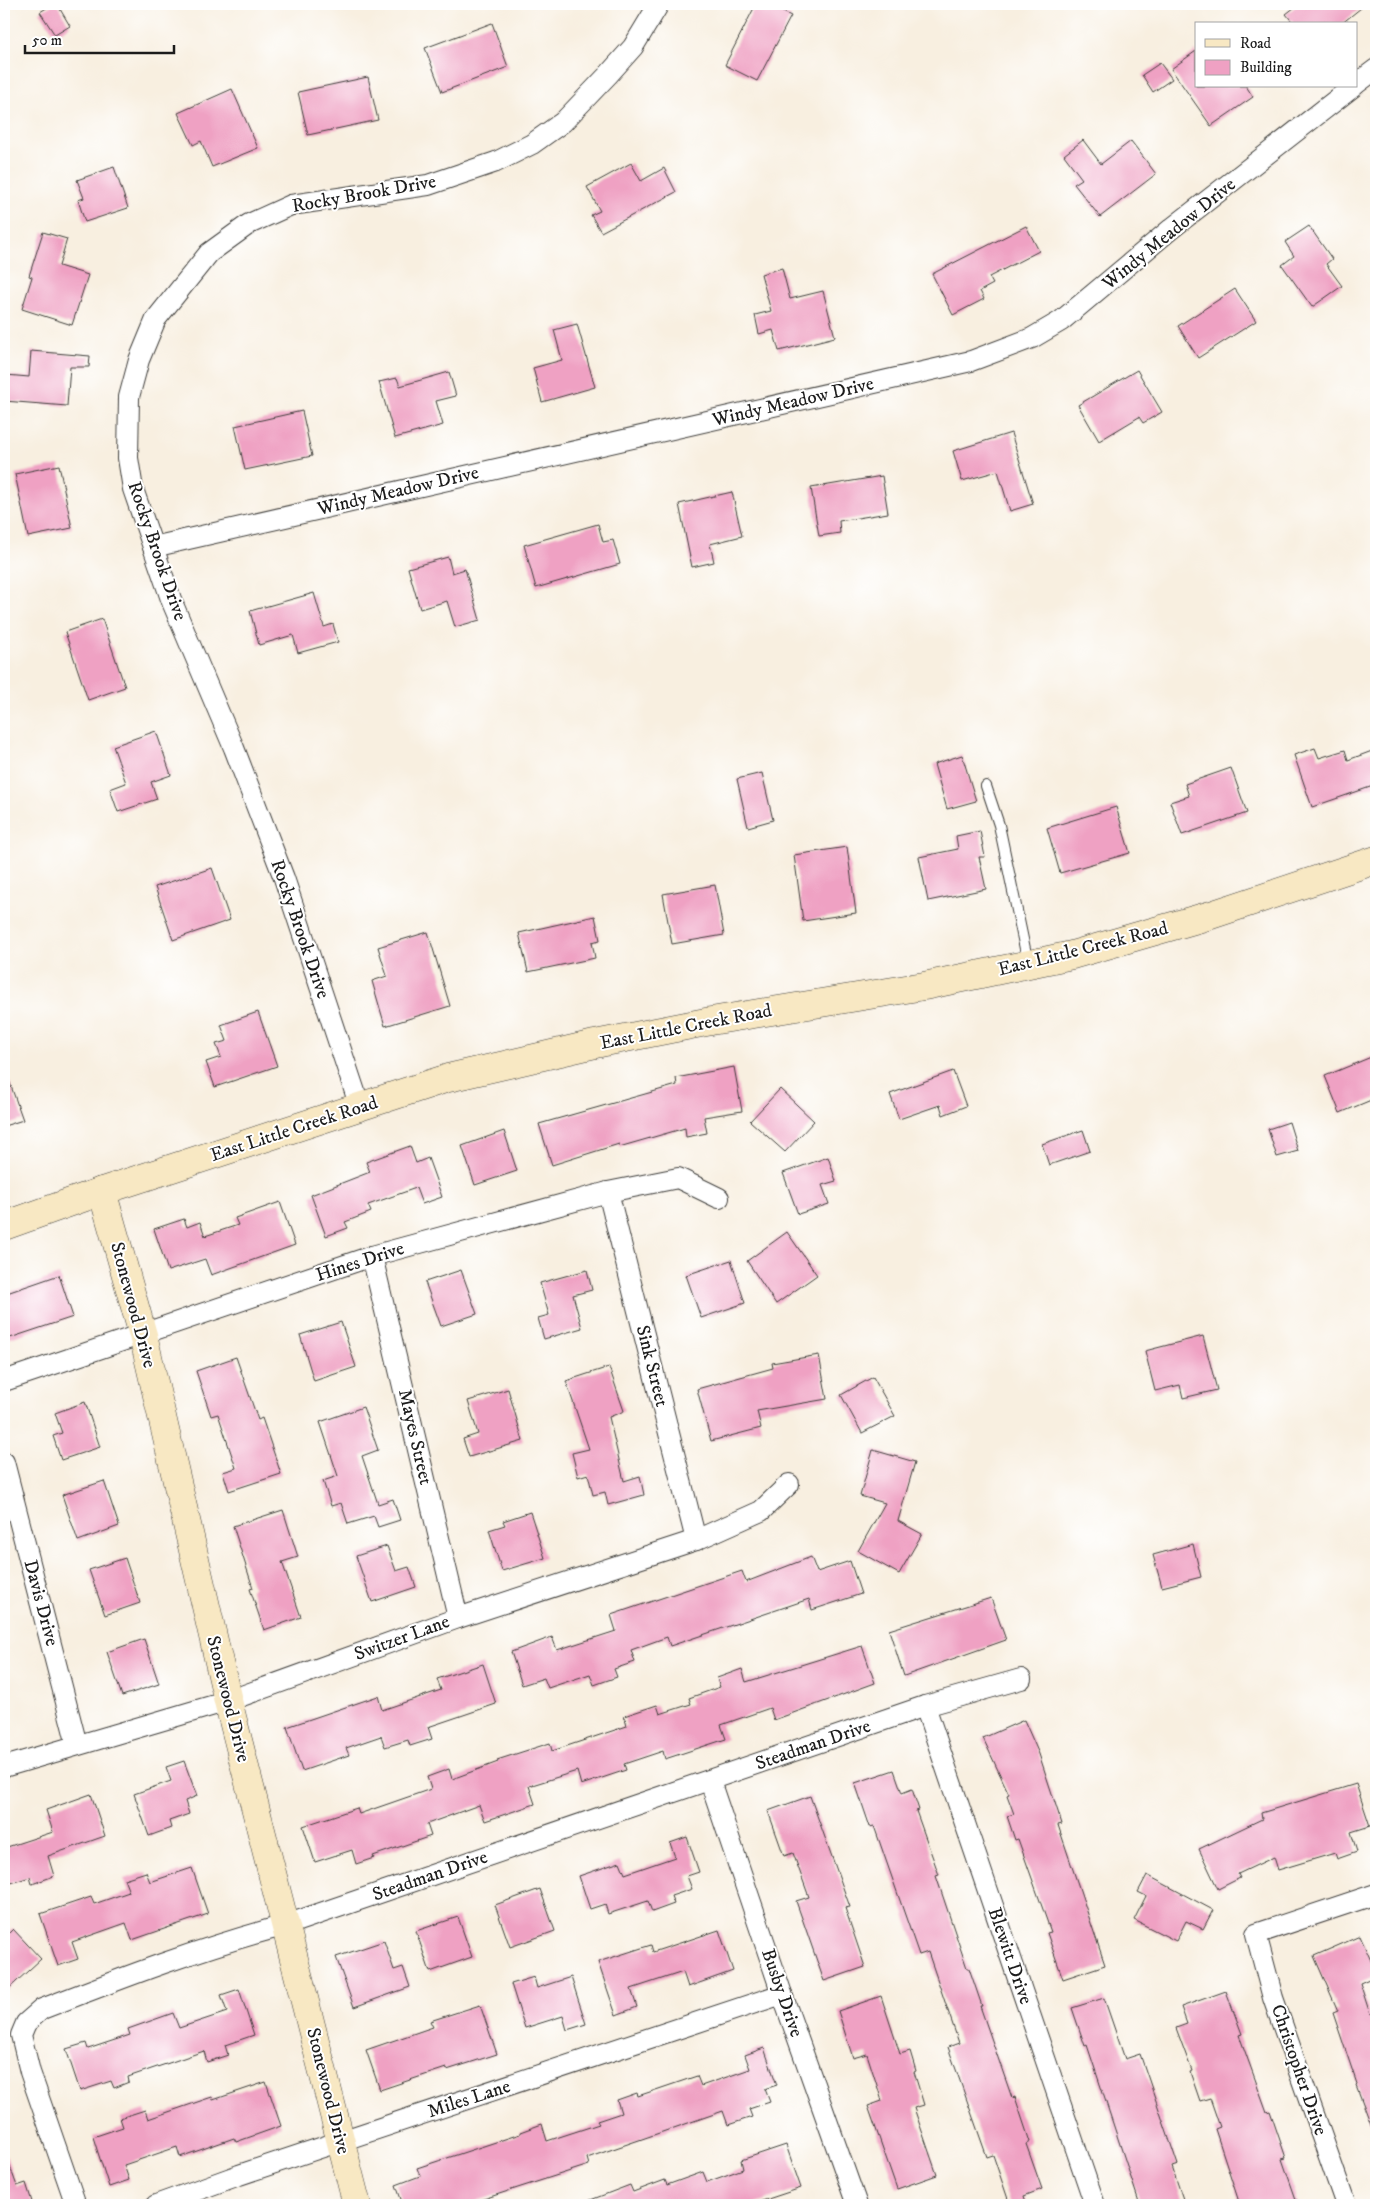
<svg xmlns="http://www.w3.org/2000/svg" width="1380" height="2209" viewBox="0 0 1380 2209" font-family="'IM FELL DW Pica',serif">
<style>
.building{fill:#efa1c3}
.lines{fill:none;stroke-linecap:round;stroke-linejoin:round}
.lane-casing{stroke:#3d3c39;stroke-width:12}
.street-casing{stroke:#3d3c39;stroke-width:22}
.secondary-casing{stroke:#3d3c39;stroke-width:29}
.lane{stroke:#fff;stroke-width:10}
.street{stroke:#fff;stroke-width:20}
.secondary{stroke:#f8e8c3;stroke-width:28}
.labels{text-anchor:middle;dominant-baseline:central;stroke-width:4;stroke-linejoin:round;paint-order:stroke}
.street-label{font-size:19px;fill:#1c1c1c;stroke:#fff}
</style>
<rect width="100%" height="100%" fill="#fff"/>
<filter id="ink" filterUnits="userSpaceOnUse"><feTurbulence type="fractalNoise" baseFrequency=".02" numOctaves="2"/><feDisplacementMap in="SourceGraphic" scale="10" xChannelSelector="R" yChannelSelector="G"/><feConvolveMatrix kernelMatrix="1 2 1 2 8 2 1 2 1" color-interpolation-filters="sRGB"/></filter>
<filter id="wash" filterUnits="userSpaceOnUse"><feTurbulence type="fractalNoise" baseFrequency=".0096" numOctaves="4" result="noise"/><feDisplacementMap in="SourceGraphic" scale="20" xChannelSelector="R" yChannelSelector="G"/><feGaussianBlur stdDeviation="1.12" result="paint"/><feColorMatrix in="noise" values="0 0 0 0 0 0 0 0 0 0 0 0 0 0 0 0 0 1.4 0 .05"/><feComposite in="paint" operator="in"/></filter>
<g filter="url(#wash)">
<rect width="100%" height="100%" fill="#f8efe0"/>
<g id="blocks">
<g class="building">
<polygon points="53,4 57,4 70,26 55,35 40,12"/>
<polygon points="756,4 767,4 791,16 757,81 725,65"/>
<polygon points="1299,4 1366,4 1341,24 1294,24 1286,14"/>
<polygon points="492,23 508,67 442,92 425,48"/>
<polygon points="1196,51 1196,86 1246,86 1253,97 1211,126 1171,69"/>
<polygon points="1160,63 1172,79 1153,92 1142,75"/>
<polygon points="368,77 378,120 308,135 298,92"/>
<polygon points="232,89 258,148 212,167 201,141 193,145 178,113"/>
<polygon points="1083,140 1101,164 1131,141 1156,174 1100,217 1074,184 1082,179 1064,155"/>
<polygon points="631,163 641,181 664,168 676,192 601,232 591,215 600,211 587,187"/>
<polygon points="114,167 128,208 85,222 78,200 84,198 77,180"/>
<polygon points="1026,226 1039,251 989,277 993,284 980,291 984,299 953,315 932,274"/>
<polygon points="1309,226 1332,259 1326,264 1342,286 1312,307 1282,265 1294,256 1285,242"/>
<polygon points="43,232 67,239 59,266 88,275 72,325 22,309 32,277 29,276"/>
<polygon points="782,268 790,299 823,291 835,337 779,351 773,330 759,334 755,315 771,311 761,274"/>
<polygon points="1235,289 1256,321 1198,358 1178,326"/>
<polygon points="577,324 595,387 542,402 533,368 562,360 554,330"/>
<polygon points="31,351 90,356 89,367 70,367 67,406 4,401 6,375 29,377"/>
<polygon points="1137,370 1162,412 1143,423 1139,417 1099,441 1078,405"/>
<polygon points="449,372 456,396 436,401 443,425 395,438 379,382 397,378 400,386"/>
<polygon points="302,411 312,456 245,470 235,426"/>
<polygon points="1011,433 1033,504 1010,511 998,471 962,481 953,451"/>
<polygon points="59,465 72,528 28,537 15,474"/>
<polygon points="882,476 888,513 839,521 840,533 819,536 811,488"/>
<polygon points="732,492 742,536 710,544 714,562 692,567 679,504"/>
<polygon points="598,524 603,542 613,540 620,564 536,588 524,545"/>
<polygon points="448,557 452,573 465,569 480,620 455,627 447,601 420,609 408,568"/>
<polygon points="314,593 324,627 333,624 338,642 298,653 293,635 259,645 250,611"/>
<polygon points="102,619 125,687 88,700 65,632"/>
<polygon points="156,731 171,775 151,782 157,799 118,812 110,789 126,783 113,746"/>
<polygon points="1315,748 1319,758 1345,750 1348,760 1372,751 1376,764 1376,785 1312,807 1294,755"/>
<polygon points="962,755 976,801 947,809 934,764"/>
<polygon points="1231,768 1247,813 1182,835 1170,802 1189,796 1185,784"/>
<polygon points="762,773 773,820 748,827 737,779"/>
<polygon points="1116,807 1130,853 1060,873 1047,828"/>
<polygon points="980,831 985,857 979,857 986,889 928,901 919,857 958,849 956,836"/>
<polygon points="847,847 856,913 803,921 794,855"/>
<polygon points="212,868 230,920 173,940 155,887"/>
<polygon points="715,885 724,935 672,944 663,894"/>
<polygon points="595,916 600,940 592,942 595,958 528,972 519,933"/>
<polygon points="428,932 450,1006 385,1026 372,981 387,976 378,947"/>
<polygon points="258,1012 277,1066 215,1087 206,1062 221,1057 216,1044 227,1041 221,1025"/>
<polygon points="1376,1055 1376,1098 1340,1113 1325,1076"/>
<polygon points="734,1067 742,1111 704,1117 707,1133 686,1137 685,1128 619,1147 619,1144 552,1165 539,1124 677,1085 676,1078"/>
<polygon points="953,1071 966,1106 943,1115 940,1105 899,1119 890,1094"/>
<polygon points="6,1072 23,1120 4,1126 4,1073"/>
<polygon points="780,1089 814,1121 785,1152 750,1121"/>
<polygon points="1289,1122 1298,1151 1277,1157 1268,1129"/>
<polygon points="1083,1130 1090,1151 1049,1165 1042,1144"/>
<polygon points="504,1131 517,1171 475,1185 462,1146"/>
<polygon points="410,1146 416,1163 428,1158 442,1197 422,1204 416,1188 368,1205 371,1212 345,1222 348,1228 326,1236 311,1195 370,1172 366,1162"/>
<polygon points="828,1157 836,1181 822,1185 829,1204 798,1214 783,1173"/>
<polygon points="280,1202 295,1245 211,1275 205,1259 168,1271 154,1229 184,1219 187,1227 200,1222 205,1236 238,1225 235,1218"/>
<polygon points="787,1232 817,1275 776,1304 747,1261"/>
<polygon points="731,1260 745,1303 701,1318 686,1275"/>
<polygon points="461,1270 477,1314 441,1326 425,1282"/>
<polygon points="587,1270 592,1290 573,1295 582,1328 544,1339 538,1318 549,1315 540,1283"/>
<polygon points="59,1275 73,1317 4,1340 4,1294"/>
<polygon points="341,1322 356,1367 314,1381 300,1335"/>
<polygon points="1203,1336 1217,1390 1183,1398 1180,1385 1155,1391 1145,1351"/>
<polygon points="819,1355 827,1399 757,1411 761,1428 711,1441 697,1389 773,1368 772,1363"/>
<polygon points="236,1357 258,1420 262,1418 281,1474 229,1491 223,1472 236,1468 218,1414 211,1416 196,1371"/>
<polygon points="609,1367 624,1411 609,1417 624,1481 640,1476 644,1495 608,1505 605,1492 593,1495 588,1474 578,1477 572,1453 589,1449 566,1381"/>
<polygon points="873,1377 895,1416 862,1433 841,1395"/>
<polygon points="508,1389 523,1441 469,1457 463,1439 478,1434 468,1401"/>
<polygon points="85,1402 100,1447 61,1460 53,1436 62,1433 55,1413"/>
<polygon points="363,1407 378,1450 362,1456 378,1504 393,1499 400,1520 378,1527 374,1516 348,1524 341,1503 331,1506 323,1481 338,1476 320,1422"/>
<polygon points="873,1450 915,1462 898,1521 922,1534 899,1574 858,1551 885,1503 860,1496"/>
<polygon points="104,1481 119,1526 78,1541 62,1495"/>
<polygon points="283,1510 298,1557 282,1562 301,1617 264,1630 250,1589 253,1588 233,1526"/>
<polygon points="530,1512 545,1558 502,1571 489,1530 505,1525 503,1521"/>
<polygon points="1193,1544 1201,1577 1162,1587 1153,1555"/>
<polygon points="387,1546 396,1571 409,1567 416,1587 372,1602 356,1556"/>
<polygon points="811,1557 817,1572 850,1561 861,1594 812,1610 809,1599 670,1646 667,1637 631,1650 635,1662 614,1669 617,1677 594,1685 590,1674 548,1688 544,1678 522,1685 511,1652 552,1637 557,1650 616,1631 611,1615 742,1571 746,1582"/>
<polygon points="125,1558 140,1603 105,1615 89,1570"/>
<polygon points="991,1598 1006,1640 904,1676 889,1630"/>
<polygon points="144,1639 159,1684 122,1696 107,1652"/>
<polygon points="862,1646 875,1683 774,1720 770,1708 721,1725 726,1739 665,1759 663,1751 624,1764 626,1770 581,1785 577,1771 529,1786 535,1804 485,1821 479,1805 427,1824 431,1836 373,1856 374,1858 356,1864 352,1850 315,1862 303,1826 357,1808 359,1814 431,1789 427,1777 449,1769 452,1779 498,1762 497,1760 550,1743 552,1751 627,1726 624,1716 657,1705 660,1714 691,1704 689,1698 720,1687 717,1678 742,1669 746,1682"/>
<polygon points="483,1664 496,1704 428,1727 432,1739 410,1746 408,1740 385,1747 381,1736 346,1748 349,1755 302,1771 287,1727 378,1696 382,1710 441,1690 437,1679"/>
<polygon points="1024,1720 1039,1754 1062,1824 1058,1825 1105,1965 1063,1979 1047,1933 1051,1932 1018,1839 1015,1840 1007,1816 1014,1814 1007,1795 1009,1794 983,1738"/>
<polygon points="184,1761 197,1796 185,1801 189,1814 169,1821 171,1828 149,1836 134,1794 171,1781 166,1767"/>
<polygon points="894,1770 902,1793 912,1789 919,1810 916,1811 939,1875 936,1876 967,1968 969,1968 982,2006 980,2006 1012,2098 1015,2097 1030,2142 1026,2144 1042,2189 1024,2196 1027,2205 1010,2205 993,2155 987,2157 948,2047 959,2043 928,1952 919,1955 874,1826 870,1827 855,1783"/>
<polygon points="1356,1784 1370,1826 1351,1832 1357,1852 1337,1859 1335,1853 1278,1870 1274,1857 1238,1874 1240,1878 1218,1889 1199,1849 1262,1819 1261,1813"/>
<polygon points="91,1794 105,1836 48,1856 54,1876 32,1884 30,1877 8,1884 4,1872 4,1848 53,1832 46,1810"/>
<polygon points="810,1796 850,1907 845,1908 865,1967 824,1981 796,1901 809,1897 793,1853 784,1856 768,1811"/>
<polygon points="687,1837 699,1872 687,1876 692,1889 671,1896 674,1904 652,1912 648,1901 608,1914 605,1904 590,1909 579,1876 620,1862 625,1874 675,1857 670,1843"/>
<polygon points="192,1868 208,1914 132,1940 126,1923 72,1942 78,1959 58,1966 40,1914 91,1897 94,1904 129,1892 124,1879 146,1872 150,1882"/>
<polygon points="1147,1875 1213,1910 1203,1929 1186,1921 1176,1941 1134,1920 1146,1896 1138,1892"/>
<polygon points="540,1889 555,1931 510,1947 495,1905"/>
<polygon points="458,1917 472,1957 430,1972 416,1931"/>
<polygon points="13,1929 41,1959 4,1993 4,1938"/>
<polygon points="719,1930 733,1971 688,1987 683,1972 631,1989 637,2007 616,2015 598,1962 651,1945 653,1952"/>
<polygon points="1360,1936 1376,1972 1376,1976 1360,1983 1370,2014 1376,2011 1375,2135 1356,2085 1357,2084 1333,2013 1338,2011 1314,1956"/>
<polygon points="384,1941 394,1970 403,1967 410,1987 354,2007 336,1957"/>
<polygon points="534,1977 537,1988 571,1977 586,2024 567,2030 563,2016 525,2028 511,1984"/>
<polygon points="239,1989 254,2035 225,2045 228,2055 207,2062 204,2051 128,2077 129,2082 114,2088 111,2081 80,2091 66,2049 86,2043 88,2049 130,2035 128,2029 173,2013 179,2028 227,2012 221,1995"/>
<polygon points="1226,1991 1242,2034 1239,2035 1267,2112 1270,2111 1286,2158 1282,2159 1298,2205 1240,2205 1215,2129 1220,2127 1210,2098 1200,2101 1190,2072 1192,2071 1176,2028 1187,2024 1181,2007"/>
<polygon points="881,1996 900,2054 910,2051 916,2071 914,2072 924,2105 914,2108 937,2175 897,2189 868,2106 882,2101 867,2054 853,2058 838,2011"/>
<polygon points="1104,1998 1125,2059 1140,2054 1178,2165 1172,2167 1185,2205 1140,2205 1087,2045 1085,2046 1072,2008"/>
<polygon points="480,2005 497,2054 447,2070 446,2068 380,2090 366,2050 433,2027 430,2021"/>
<polygon points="764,2048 777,2085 765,2089 770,2102 749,2109 752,2117 728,2125 723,2111 587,2158 589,2165 465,2205 403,2205 396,2185 420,2176 417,2168 520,2134 520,2132 542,2124 547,2141 599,2124 597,2121 621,2113 617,2100 637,2093 638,2096 697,2076 701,2086 750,2069 745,2055"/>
<polygon points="266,2082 281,2126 236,2142 234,2138 180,2157 177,2147 124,2165 129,2180 109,2187 93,2137 123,2127 120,2118 145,2110 148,2119 212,2097 213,2100"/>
<polygon points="786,2145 801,2188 750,2205 580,2205 580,2204 630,2185 633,2192 665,2180 667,2185 703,2172 707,2182 743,2169 741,2160"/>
<polygon points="6,2156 17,2186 26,2183 33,2205 4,2205 4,2157"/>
</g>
</g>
</g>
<g filter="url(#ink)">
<use href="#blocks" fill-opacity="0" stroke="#3d3c39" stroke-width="1"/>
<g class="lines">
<g class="lane-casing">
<polyline id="lane" points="986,786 999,825 1028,963"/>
</g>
<g class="street-casing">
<g id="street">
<polyline points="1356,84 1376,69"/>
<polyline points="153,547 971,361 1032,338 1061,321 1171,229 1354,86"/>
<polyline points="360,1107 284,878 234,748 172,602 133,489 128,458 129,397 139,360 156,319 209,253 249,224 291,205 428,185 496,162 532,144 563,122 608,75 633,47 659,4"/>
<polyline points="608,1192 696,1540"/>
<polyline points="372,1256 458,1618"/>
<polyline points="4,1381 372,1256 608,1192 678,1178 719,1198"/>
<polyline points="4,1462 77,1745"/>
<polyline points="925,1706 1095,2205"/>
<polyline points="4,1767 228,1701 458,1618 696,1540 761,1511 789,1484"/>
<polyline points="710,1781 782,1994 857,2205"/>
<path d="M76 2205 30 2072 21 2035 26 2023 42 2009C122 1978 202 1947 286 1925L925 1706 1021 1679"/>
<polyline points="156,2205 239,2175 782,1994"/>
<polyline points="1346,2205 1273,1998 1256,1934 1376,1894"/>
</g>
</g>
<g class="secondary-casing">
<g id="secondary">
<polyline points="102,1191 143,1335 228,1701 357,2205"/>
<polyline points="4,1226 102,1191 448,1078 595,1044 711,1021 924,986 1072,955 1211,915 1376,860"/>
</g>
</g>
<use href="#lane" class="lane"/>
<use href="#street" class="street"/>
<use href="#secondary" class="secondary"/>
</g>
</g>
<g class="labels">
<g class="street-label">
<text transform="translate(364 194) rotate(-10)">Rocky Brook Drive</text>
<text transform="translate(1169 234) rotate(-39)">Windy Meadow Drive</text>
<text transform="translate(793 402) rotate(-13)">Windy Meadow Drive</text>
<text transform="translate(398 491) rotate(-13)">Windy Meadow Drive</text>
<text transform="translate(157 551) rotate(71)">Rocky Brook Drive</text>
<text transform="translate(300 929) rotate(71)">Rocky Brook Drive</text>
<text transform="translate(1083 949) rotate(-14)">East Little Creek Road</text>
<text transform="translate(686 1027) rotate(-11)">East Little Creek Road</text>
<text transform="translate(294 1129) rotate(-18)">East Little Creek Road</text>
<text transform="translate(360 1262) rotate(-18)">Hines Drive</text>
<text transform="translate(133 1305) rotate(75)">Stonewood Drive</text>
<text transform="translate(652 1366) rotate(76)">Sink Street</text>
<text transform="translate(415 1437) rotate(77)">Mayes Street</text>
<text transform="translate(41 1603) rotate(75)">Davis Drive</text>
<text transform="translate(402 1638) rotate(-20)">Switzer Lane</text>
<text transform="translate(228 1699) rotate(76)">Stonewood Drive</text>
<text transform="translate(813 1745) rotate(-19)">Steadman Drive</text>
<text transform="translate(430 1876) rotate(-19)">Steadman Drive</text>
<text transform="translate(1010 1956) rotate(71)">Blewitt Drive</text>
<text transform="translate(782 1993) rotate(71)">Busby Drive</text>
<text transform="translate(1299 2070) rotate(71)">Christopher Drive</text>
<text transform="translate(328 2091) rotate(76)">Stonewood Drive</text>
<text transform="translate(469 2099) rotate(-18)">Miles Lane</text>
</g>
</g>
<rect width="1380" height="2209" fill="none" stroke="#fff" stroke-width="20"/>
<rect x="1195" y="22" width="162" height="65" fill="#ffffff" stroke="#a4a4a4"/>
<rect x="1205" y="39" width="25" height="8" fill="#f8e8c3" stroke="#a4a4a4"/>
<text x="1240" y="48" font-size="15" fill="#1c1c1c">Road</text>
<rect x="1205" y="60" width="25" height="15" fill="#efa1c3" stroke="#a4a4a4"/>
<text x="1240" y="72" font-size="15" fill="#1c1c1c">Building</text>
<path d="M25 45v8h149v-8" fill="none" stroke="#1c1c1c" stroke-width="2.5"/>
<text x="32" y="45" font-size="15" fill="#1c1c1c" stroke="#ffffff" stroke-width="4" paint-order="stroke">50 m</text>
</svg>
